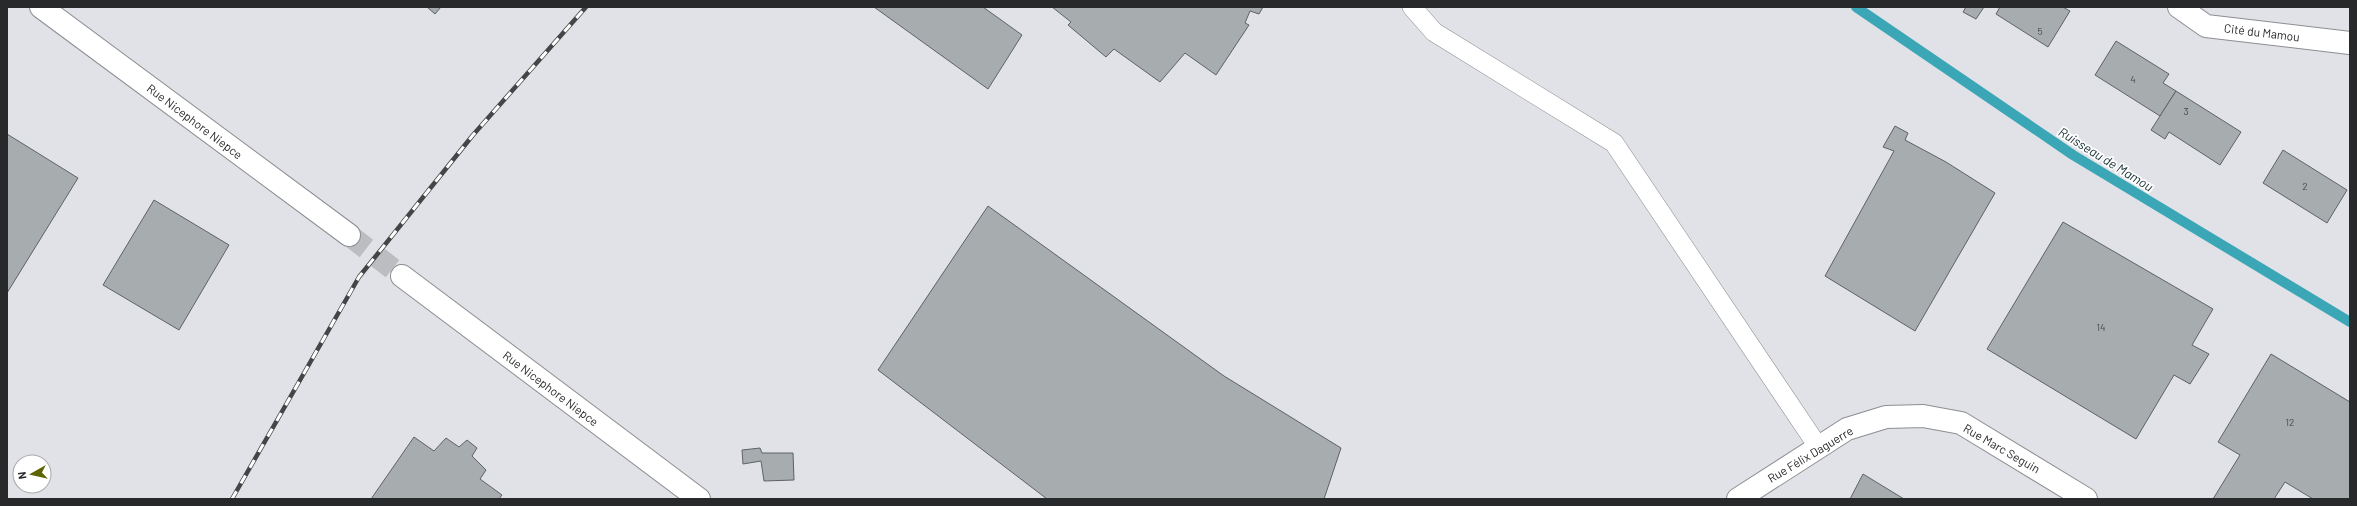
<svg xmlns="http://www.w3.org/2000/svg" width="2357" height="506" viewBox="0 0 2357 506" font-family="Barlow,sans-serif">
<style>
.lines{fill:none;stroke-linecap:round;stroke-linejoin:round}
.stream{stroke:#3ba7b6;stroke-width:10}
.building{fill:#a7acaf;stroke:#5e6265}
.street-tunnel{stroke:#bbbdc1;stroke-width:22;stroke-dasharray:22 11;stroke-linecap:butt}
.lane-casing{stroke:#8c8e92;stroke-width:20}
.street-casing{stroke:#8c8e92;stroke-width:24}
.lane{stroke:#fff;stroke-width:19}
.street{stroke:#fff;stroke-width:22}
.rail-casing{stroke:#444547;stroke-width:4.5}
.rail{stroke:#fff;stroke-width:3;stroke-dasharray:9;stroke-linecap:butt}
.labels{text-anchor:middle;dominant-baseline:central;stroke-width:3.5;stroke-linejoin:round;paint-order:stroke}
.number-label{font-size:10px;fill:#484a4c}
.street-label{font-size:12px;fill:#28292b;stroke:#fff}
.water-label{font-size:13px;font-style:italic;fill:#162f33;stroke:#fff}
</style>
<rect width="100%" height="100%" fill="#e0e2e7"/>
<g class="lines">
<polyline class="stream" points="1856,7 2073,155 2350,322"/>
</g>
<g class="building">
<polygon points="427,7 441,7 435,14"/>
<polygon points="874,7 983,7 1022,35 988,89"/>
<polygon points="1052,7 1263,7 1259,14 1250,11 1245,23 1249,25 1216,75 1185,53 1160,82 1114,49 1106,57 1068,25 1071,22"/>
<polygon points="1966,7 1984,7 1976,19 1963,12"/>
<polygon points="2000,7 2063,7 2070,11 2048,47 1996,14"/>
<polygon points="2116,41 2169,74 2163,83 2176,91 2160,116 2095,75"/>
<polygon points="2176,91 2241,132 2220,165 2169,132 2165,139 2151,130"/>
<polygon points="1895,126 1908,133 1905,140 1946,162 1995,193 1915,331 1825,276 1894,151 1883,147"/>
<polygon points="7,134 78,178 7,293"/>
<polygon points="2283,150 2347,190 2327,223 2263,183"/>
<polygon points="154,200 229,245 179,330 103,285"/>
<polygon points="988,206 1224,376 1341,448 1324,499 1047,499 878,370"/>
<polygon points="2063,222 2213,309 2192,345 2209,354 2190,384 2174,375 2136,439 1987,349"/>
<polygon points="2271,354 2350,402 2350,499 2313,499 2285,482 2274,499 2213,499 2240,455 2218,442"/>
<polygon points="414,437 434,451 446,438 459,447 467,440 477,448 472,456 486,470 480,479 502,495 499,499 371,499"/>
<polygon points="760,448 762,453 793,453 794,480 764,481 761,461 743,464 742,450"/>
<polygon points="1863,474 1904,499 1850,499"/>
</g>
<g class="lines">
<polyline class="street-tunnel" points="349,235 402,276"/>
<g class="lane-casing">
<polyline id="lane" points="1412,7 1434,32 1614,143 1819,448"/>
</g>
<g class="street-casing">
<g id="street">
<polyline points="41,7 349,235"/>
<polyline points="2179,7 2206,26 2350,43"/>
<polyline points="402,276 699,499"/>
<polyline points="1738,499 1847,429 1886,417 1923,416 1961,423 2086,499"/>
</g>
</g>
<use href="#lane" class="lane"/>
<use href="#street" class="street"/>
<g class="rail-casing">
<polyline id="rail" points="232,499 359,277 473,135 586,7"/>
</g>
<use href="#rail" class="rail"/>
</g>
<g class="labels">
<g class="number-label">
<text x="2040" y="31">5</text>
<text x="2133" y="79">4</text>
<text x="2186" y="111">3</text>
<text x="2305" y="186">2</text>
<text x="2101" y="327">14</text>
<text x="2290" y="422">12</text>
</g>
<g class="street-label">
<text transform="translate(2262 32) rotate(7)">Cité du Mamou</text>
<text transform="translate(195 121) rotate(37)">Rue Nicephore Niepce</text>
<text transform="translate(551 388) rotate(37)">Rue Nicephore Niepce</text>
<text transform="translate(2002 448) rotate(30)">Rue Marc Seguin</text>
<text transform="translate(1810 454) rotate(-31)">Rue Félix Daguerre</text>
</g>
<g class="water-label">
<text transform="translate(2106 159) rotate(32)">Ruisseau de Mamou</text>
</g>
</g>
<rect width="2357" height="506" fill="none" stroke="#28292b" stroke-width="16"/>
<g transform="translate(32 474) rotate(262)"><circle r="19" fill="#ffffff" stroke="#a9a9aa"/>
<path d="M0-3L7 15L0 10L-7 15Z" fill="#5d6402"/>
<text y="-6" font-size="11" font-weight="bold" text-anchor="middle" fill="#28292b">N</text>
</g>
</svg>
